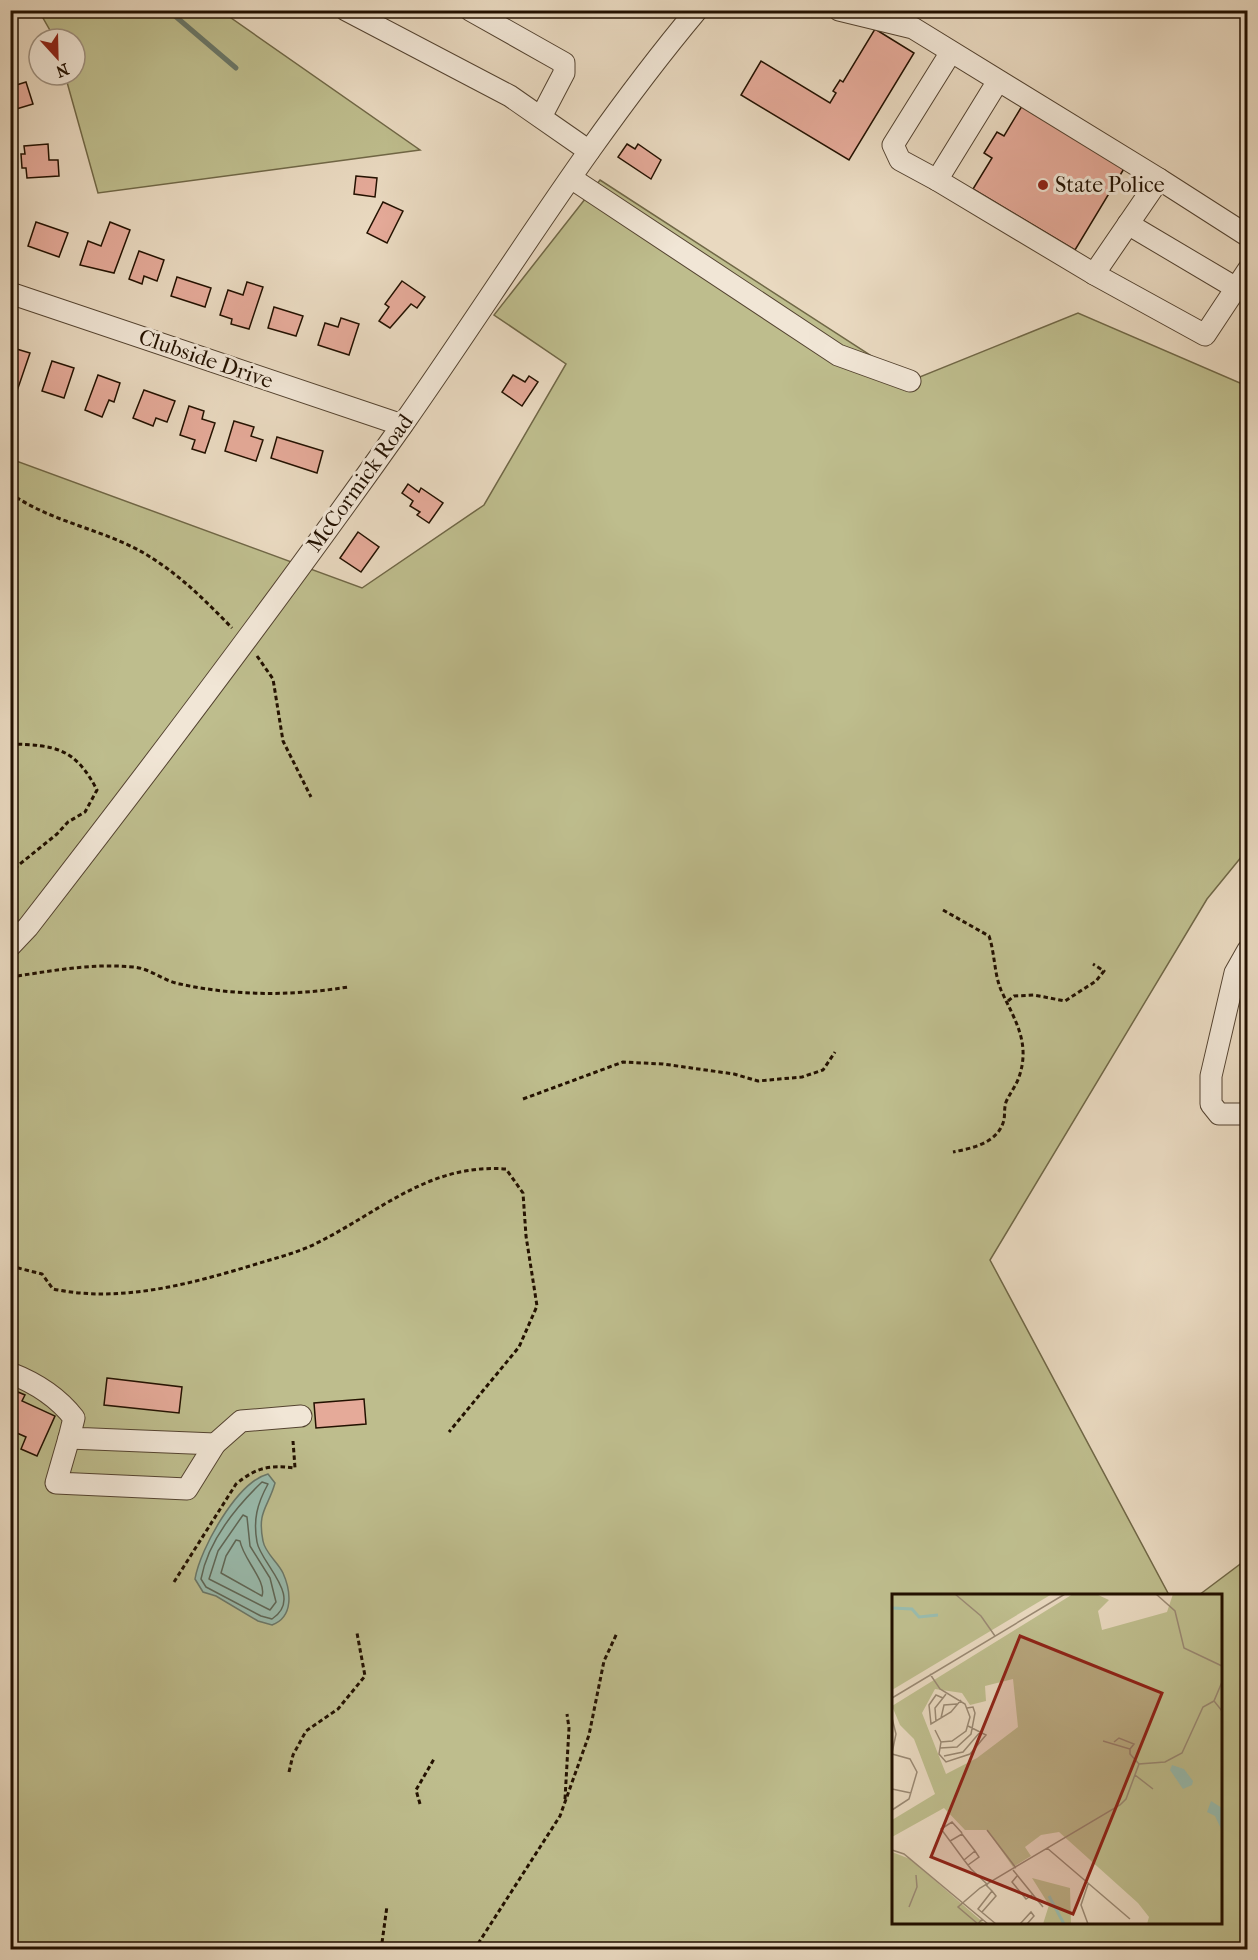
<svg xmlns="http://www.w3.org/2000/svg" width="1258" height="1960" viewBox="0 0 1258 1960" font-family="'IM FELL French Canon',serif">
<style>
.green{fill:#bebd8d;stroke:#706746;stroke-width:1.5}
.water{fill:#99bbad;stroke:#6a7768;stroke-width:1.5}
.lines{fill:none;stroke-linecap:round;stroke-linejoin:round}
.shore{stroke:#5e6656;stroke-width:1.5}
.stream{stroke:#6a7768;stroke-width:5}
.building{fill:#e5aa99;stroke:#231100;stroke-width:1.5}
.minor-casing{stroke:#544330;stroke-width:23}
.path{stroke:#231100;stroke-width:3;stroke-dasharray:4.5 3;stroke-linecap:butt}
.minor{stroke:#f1e6d6;stroke-width:21}
.poi-dot{fill:#8f2418;stroke:#f1e6d6;stroke-width:2}
.labels{text-anchor:middle;dominant-baseline:central;stroke-width:6;stroke-linejoin:round;paint-order:stroke}
.poi-label{font-size:22px;fill:#231100;stroke:#f1e6d6;text-anchor:start}
.street-label{font-size:22px;fill:#231100;stroke:#f1e6d6}
.inset-river{fill:none;stroke:#99bbad;stroke-width:3}
.inset-road{fill:none;stroke:#9a8973;stroke-width:1.5}
.view{fill:#8f2418;fill-opacity:0.15;stroke:#8f2418;stroke-width:3}
.inset-edge{fill:none;stroke:#231100;stroke-width:3}
</style>
<rect width="100%" height="100%" fill="#e9d9c0"/>
<filter id="stains"><feTurbulence type="fractalNoise" baseFrequency=".00333" numOctaves="4"/><feColorMatrix values="0 0 0 0 .2 0 0 0 0 .09 0 0 0 0 .02 0 0 0 .5 -.17"/></filter>
<radialGradient id="worn" r=".72"><stop offset=".6" stop-color="#630" stop-opacity="0"/><stop offset="1" stop-color="#630" stop-opacity=".3"/></radialGradient>
<g class="green">
<polygon points="39,11 221,11 420,150 98,193 65,75 75,75 75,39 55,39"/>
<polygon points="600,180 910,381 1078,313 1247,386 1247,850 1207,899 990,1260 1169,1595 894,1596 894,1922 1220,1922 1220,1596 1199,1595 1247,1559 1247,1949 11,1949 11,459 362,588 484,505 566,364 494,315"/>
</g>
<path class="water" d="M268 1474 275 1483C268 1508 257 1511 263 1541 265 1553 278 1562 283 1573 291 1591 294 1617 272 1625L258 1621 216 1596 203 1592 195 1579C200 1549 237 1482 268 1474Z"/>
<g class="lines">
<g class="shore">
<path d="M262 1482 268 1484C257 1504 253 1520 257 1542 260 1563 305 1597 272 1619L261 1616 206 1587 201 1579C208 1541 235 1508 262 1482Z"/>
<polygon points="243,1515 247,1517 250,1546 270,1578 276,1602 270,1610 209,1579 218,1551"/>
<path d="M236 1540 240 1541C243 1559 267 1581 262 1596L221 1573 226 1556Z"/>
</g>
<polyline class="stream" points="168,10 236,68"/>
</g>
<g class="building">
<polygon points="635,10 650,10 645,17"/>
<polygon points="875,29 914,53 849,160 741,95 761,61 830,103 836,93 833,91 840,80 843,82"/>
<polygon points="26,82 33,104 13,110 10,87"/>
<polygon points="1022,106 1125,167 1075,250 973,189 992,158 984,153 997,132 1004,136"/>
<polygon points="48,144 49,160 58,160 59,176 27,178 26,168 22,168 21,154 25,154 24,146"/>
<polygon points="627,144 635,149 638,144 661,160 651,179 618,157"/>
<polygon points="356,176 377,178 375,197 354,194"/>
<polygon points="383,202 403,211 387,243 367,233"/>
<polygon points="36,222 68,233 59,257 28,246"/>
<polygon points="110,222 130,230 114,273 80,265 88,241 101,246"/>
<polygon points="139,251 164,260 157,281 144,276 142,284 129,279"/>
<polygon points="177,277 211,288 205,307 171,296"/>
<polygon points="402,281 425,297 417,308 411,304 390,328 379,321 389,307 385,304"/>
<polygon points="247,282 263,287 249,329 231,324 232,319 220,315 228,290 243,295"/>
<polygon points="274,307 303,316 296,336 268,328"/>
<polygon points="341,318 359,324 349,355 318,345 325,323 338,327"/>
<polygon points="10,347 30,353 16,394 10,393"/>
<polygon points="52,361 74,368 64,398 42,391"/>
<polygon points="98,375 120,383 114,402 109,400 102,417 85,410"/>
<polygon points="513,375 525,382 529,376 538,382 522,406 502,392"/>
<polygon points="144,390 175,401 167,422 156,418 153,426 133,418"/>
<polygon points="189,406 204,411 202,419 215,423 205,453 192,449 195,440 180,435"/>
<polygon points="234,421 254,427 251,436 263,440 256,461 225,451"/>
<polygon points="277,437 323,451 317,473 271,458"/>
<polygon points="408,484 419,492 421,488 443,503 429,523 417,515 420,512 410,506 413,501 402,493"/>
<polygon points="358,532 379,547 361,572 340,558"/>
<polygon points="107,1378 182,1387 179,1413 104,1405"/>
<polygon points="18,1392 25,1395 22,1401 55,1416 37,1456 21,1449 26,1437 10,1430 10,1395 16,1397"/>
<polygon points="364,1399 366,1424 316,1428 314,1403"/>
</g>
<g class="lines">
<g class="minor-casing">
<g id="minor">
<polyline points="346,10 510,96 589,151"/>
<polyline points="470,10 564,63 564,73 541,117"/>
<polyline points="839,10 913,28 1159,179 1094,274 937,180 998,81"/>
<polyline points="571,178 838,355 910,381"/>
<polyline points="1159,179 1248,236"/>
<polyline points="937,180 900,160 893,145 951,52"/>
<polyline points="1128,224 1236,288"/>
<polyline points="1094,274 1205,335 1248,270"/>
<polyline points="10,293 402,425"/>
<path d="M10 946 28 927C156 762 282 595 403 424 500 286 588 140 697 10"/>
<polyline points="1248,950 1235,973 1211,1076 1211,1104 1219,1114 1248,1114"/>
<path d="M10 1373C36 1383 57 1396 74 1418L69 1438 215 1444 241 1421 301 1416"/>
<polyline points="69,1438 56,1483 187,1489 215,1444"/>
</g>
</g>
<g class="path">
<path d="M10 493C45 518 86 526 124 543 167 562 200 595 232 628"/>
<polyline points="257,656 273,679 283,741 311,797"/>
<path d="M10 744C56 745 75 748 97 790L85 812 68 822 57 834 10 872"/>
<path d="M943 910 989 936C995 954 994 973 1001 990 1014 1019 1031 1042 1019 1077 1016 1086 1010 1093 1006 1102 1004 1108 1005 1114 1004 1120 998 1143 973 1148 953 1152"/>
<path d="M10 977C52 971 91 963 133 967 150 968 163 981 180 984 234 996 293 996 348 987"/>
<polyline points="1008,1001 1014,996 1034,995 1065,1001 1096,981 1104,971 1093,964"/>
<polyline points="523,1099 623,1062 663,1064 734,1074 758,1081 802,1077 823,1070 835,1052"/>
<path d="M10 1266 42 1274 53 1289C119 1303 186 1285 250 1266 272 1259 294 1254 315 1244 380 1212 429 1163 506 1169L523 1193 526 1236 537 1306 519 1347 449 1432"/>
<path d="M174 1582 236 1484C257 1467 269 1465 295 1468L293 1441"/>
<polyline points="289,1772 293,1755 306,1731 338,1709 365,1676 357,1633"/>
<polyline points="565,1799 569,1728 567,1714"/>
<polyline points="420,1804 416,1790 434,1759"/>
<polyline points="381,1950 387,1906"/>
<polyline points="474,1950 560,1816 589,1735 604,1661 617,1633"/>
</g>
<use href="#minor" class="minor"/>
</g>
<circle class="poi-dot" cx="1043" cy="185" r="6"/>
<g class="labels">
<g class="poi-label">
<text x="1055" y="185">State Police</text>
</g>
<g class="street-label">
<text transform="translate(206 359) rotate(19)">Clubside Drive</text>
<text transform="translate(360 483) rotate(-54)">McCormick Road</text>
</g>
</g>
<g transform="translate(892 1594)">
<rect width="330" height="330" fill="#e9d9c0"/>
<path d="M0 0H160L0 96ZM181 0H204L217 6 206 17 210 36 275 18 281 0H330V330H255L257 323 246 309 167 238 149 241 133 253 139 262 121 273 95 236H73L52 214 0 243V226L43 200 22 145 8 131 0 112ZM121 85 126 133 85 164 54 180 30 119 43 95 70 99 78 111 94 107 93 92ZM0 258 18 265 93 330H0ZM140 284 178 294 179 330H151L157 311Z" fill="#bebd8d" fill-rule="evenodd"/>
<path d="M280 171 292 175 301 187 300 191 291 195 278 176ZM319 207 330 214V237L323 222 315 218Z" fill="#99bbad"/>
<path class="inset-river" d="M0 14 20 15 27 23 46 21M157 302 172 330"/>
<path class="inset-road" d="M63 0 89 22 103 42M264 0 283 17 292 54 330 72M38 80 48 95 73 110 78 123 74 137 60 147 49 148 43 136M330 88 322 107 330 117M54 100 51 104 44 101 37 111 39 130 59 118 69 106M0 104 173 0M0 124 4 140 0 159M49 124 52 111 65 110M44 128 43 114 51 104M211 147 238 155V160L247 170M49 148 47 160 54 168 78 160 94 141 76 132M222 148 227 144 242 150 238 155M48 154 65 153 79 140 83 119 81 113 75 114M0 160 18 165 25 178 17 205 0 216M52 162 71 158 89 137M243 181 261 195M0 195 19 199M95 236 124 274M58 247 49 235 60 228 70 239M155 254 238 325M0 256 12 260 96 330M72 266 83 257 70 240 58 247 72 266 79 275 96 291M76 271 87 263 83 257M121 276 151 313M125 282 120 288 134 305 140 301M94 291 100 297 86 315 104 330M17 313 25 293 24 281M90 318 104 302 100 297M90 325 86 330 66 313 88 294 228 211 234 205 247 170 273 168 290 159 311 113 322 107M128 330 139 318 142 322 135 330M196 330 189 311 196 290"/>
<path class="view" d="M128 42 270 99 181 320 39 263Z"/>
<rect width="330" height="330" class="inset-edge"/>
</g>
<rect width="1258" height="1960" fill="none" stroke="#e9d9c0" stroke-width="36"/>
<rect x="12" y="12" width="1234" height="1936" fill="none" stroke="#231100" stroke-width="3"/>
<rect x="18" y="18" width="1222" height="1924" fill="none" stroke="#231100" stroke-width="1.5"/>
<g transform="translate(57 57) rotate(158)"><circle r="28" fill="#f1e6d6" stroke="#9f9180" stroke-width="1.5"/>
<path d="M0-4.5L10 22L0 15L-10 22Z" fill="#8f2418"/>
<text y="-9" font-size="16" font-weight="bold" text-anchor="middle" fill="#231100">N</text>
</g>
<rect width="100%" height="100%" filter="url(#stains)"/>
<rect width="100%" height="100%" fill="url(#worn)"/>
</svg>
